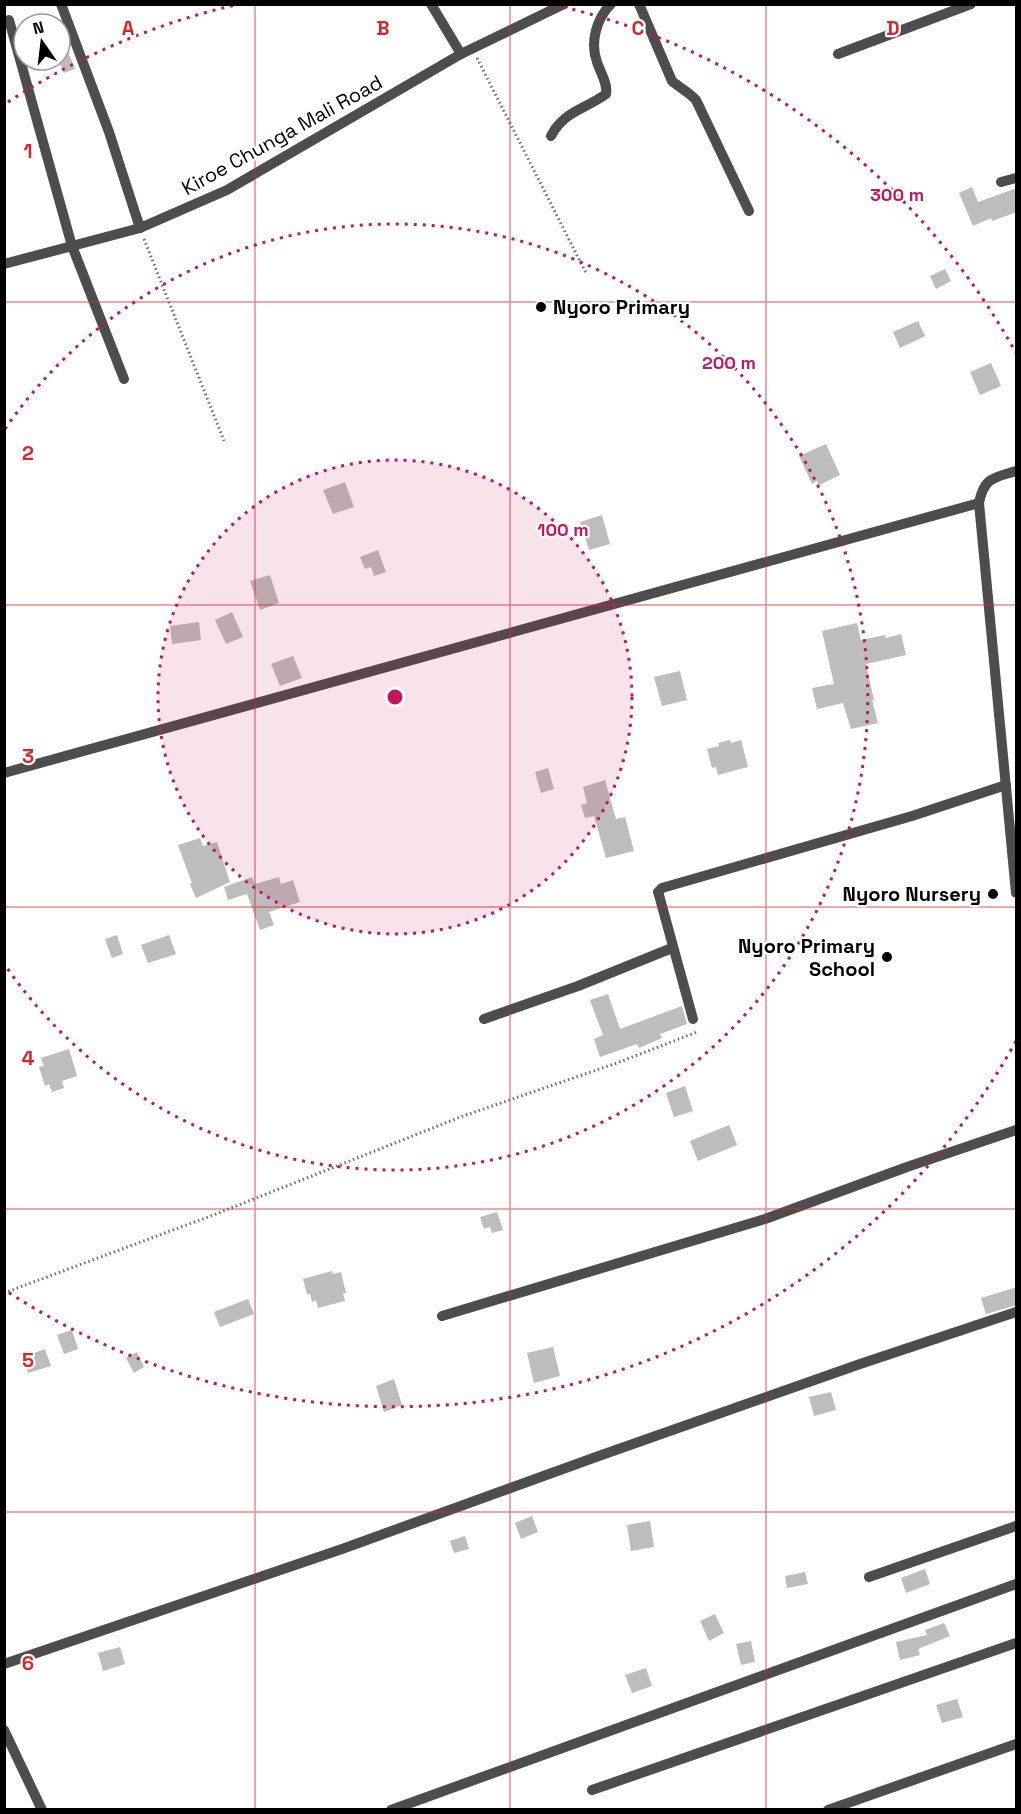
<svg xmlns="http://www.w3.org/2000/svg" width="1021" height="1814" viewBox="0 0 1021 1814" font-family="'Space Grotesk',sans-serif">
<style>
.building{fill:#bdbdbd}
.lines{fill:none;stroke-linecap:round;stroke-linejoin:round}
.path{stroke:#6f6f6f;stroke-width:3;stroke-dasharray:1.5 3;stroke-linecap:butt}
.minor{stroke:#4d4d4d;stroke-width:10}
.grid{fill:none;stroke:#d62828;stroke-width:1.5;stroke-opacity:0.55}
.ring{fill:none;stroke:#c2185b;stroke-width:3;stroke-dasharray:3 6}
.poi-dot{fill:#000;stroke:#fff;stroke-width:2}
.labels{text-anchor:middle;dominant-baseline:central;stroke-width:4.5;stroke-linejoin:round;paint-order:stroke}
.street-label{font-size:20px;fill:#000;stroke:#fff}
.poi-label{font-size:20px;font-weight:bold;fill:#000;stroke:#fff;text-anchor:end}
.grid-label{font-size:20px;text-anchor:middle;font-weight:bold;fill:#d62828;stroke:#fff;stroke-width:4.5;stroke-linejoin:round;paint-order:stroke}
.centre{fill:#c2185b;stroke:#fff;stroke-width:3}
.ring-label{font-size:18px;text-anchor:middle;font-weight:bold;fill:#c2185b;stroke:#fff;stroke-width:4.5;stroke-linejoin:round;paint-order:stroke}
</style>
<rect width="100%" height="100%" fill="#fff"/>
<g class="building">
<polygon points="60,32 75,69 64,73 60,64"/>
<polygon points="972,187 978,202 1017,188 1017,212 992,221 991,218 973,226 959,193"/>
<polygon points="945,269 951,281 936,289 930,276"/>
<polygon points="918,321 925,336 900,348 893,332"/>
<polygon points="991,363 1001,386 980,395 970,372"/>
<polygon points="826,444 840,475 819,485 817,481 812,484 799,456"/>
<polygon points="345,482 354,507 333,514 323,490"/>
<polygon points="602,515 610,544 589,550 580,522"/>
<polygon points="378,550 386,572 374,576 371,567 365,569 360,557"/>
<polygon points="270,575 279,603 260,610 250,581"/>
<polygon points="232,612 243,637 226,644 215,620"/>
<polygon points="199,622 201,640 172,644 170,626"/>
<polygon points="857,623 861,640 885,635 886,638 901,634 906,655 866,664 874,700 872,700 878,723 851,729 843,703 817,709 812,688 834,684 822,631"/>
<polygon points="293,656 302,678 280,686 271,664"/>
<polygon points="680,671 687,700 662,706 654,677"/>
<polygon points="730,740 731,743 741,740 748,767 718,775 716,767 712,768 707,749 719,746 718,743"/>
<polygon points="548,768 554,789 541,793 535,772"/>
<polygon points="605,780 616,819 625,817 634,851 606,858 594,816 585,818 581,805 587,803 583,787"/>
<polygon points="200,838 203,846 217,842 230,882 196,898 190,884 192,883 178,845"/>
<polygon points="252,877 255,884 279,877 281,884 293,880 300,902 269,912 274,925 260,930 247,894 228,900 224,887"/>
<polygon points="117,935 123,954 112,958 105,939"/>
<polygon points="169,935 176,954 148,963 141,945"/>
<polygon points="608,994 620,1029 682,1006 687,1024 660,1034 662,1038 639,1048 637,1044 600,1057 594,1039 603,1035 590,1000"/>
<polygon points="69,1049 77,1076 62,1081 64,1088 52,1092 49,1084 45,1086 39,1067 44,1066 41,1058"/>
<polygon points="685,1086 693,1111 674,1117 666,1093"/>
<polygon points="729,1125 737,1145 698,1161 690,1141"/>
<polygon points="497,1212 503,1230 492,1233 490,1227 484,1229 480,1217"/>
<polygon points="332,1271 333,1274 341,1272 346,1293 343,1293 345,1301 318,1308 316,1300 312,1302 310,1294 307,1294 303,1279"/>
<polygon points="1017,1287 1017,1305 986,1314 981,1298"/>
<polygon points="248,1299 254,1314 220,1327 214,1312"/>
<polygon points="72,1330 78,1349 64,1354 57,1335"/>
<polygon points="553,1347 560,1376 534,1383 527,1353"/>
<polygon points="45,1349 51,1366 28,1373 23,1358 28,1357 28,1355"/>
<polygon points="137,1352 144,1367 134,1373 126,1358"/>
<polygon points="394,1379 402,1405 384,1412 376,1386"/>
<polygon points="831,1392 836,1410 814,1416 809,1397"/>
<polygon points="532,1516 538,1532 521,1539 515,1523"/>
<polygon points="650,1521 654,1547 631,1551 627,1525"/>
<polygon points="465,1536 469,1549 454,1553 450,1541"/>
<polygon points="925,1569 930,1584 906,1593 901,1578"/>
<polygon points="805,1572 808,1584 787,1588 785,1576"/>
<polygon points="715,1614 724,1633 709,1641 700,1621"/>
<polygon points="944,1623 950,1636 918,1649 920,1655 900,1660 896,1642 927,1635 925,1630"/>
<polygon points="751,1641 755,1662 741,1665 736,1644"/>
<polygon points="120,1647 125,1664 103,1671 98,1653"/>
<polygon points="646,1668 652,1686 632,1693 625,1675"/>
<polygon points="957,1699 963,1717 942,1723 936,1705"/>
</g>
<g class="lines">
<g class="path">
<polyline points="477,58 586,273"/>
<polyline points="144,239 224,441"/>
<polyline points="4,1293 216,1214 463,1116 617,1063 697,1032"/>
</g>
<g class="minor">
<polyline points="61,4 109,132 140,228"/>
<polyline points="431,4 461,54"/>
<path d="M639 4 672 81C680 88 689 92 696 100L749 211"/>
<polyline points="9,20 72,246 124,379"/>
<polyline points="838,54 971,4"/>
<path d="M551 136C564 111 584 110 606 94 608 83 600 72 597 62 590 43 596 19 611 4"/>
<polyline points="1001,182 1016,178"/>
<polyline points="4,264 140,228 227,190 461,54 564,4"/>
<path d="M1016 471C994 478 984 477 979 503L1016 893"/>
<polyline points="4,773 979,503"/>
<polyline points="484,1019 578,986 672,948"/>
<polyline points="693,1019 659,895 658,892 662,888 912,816 1006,785"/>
<polyline points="442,1316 765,1219 907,1167 1016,1130"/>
<polyline points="869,1577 1016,1526"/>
<polyline points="4,1664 342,1549 596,1457 860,1364 1016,1312"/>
<polyline points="4,1730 42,1810"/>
<polyline points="592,1790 1016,1643"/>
<path d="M391 1810C600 1735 808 1658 1016 1584"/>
<polyline points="828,1810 1016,1744"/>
</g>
</g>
<path class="grid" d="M255 4V1810M510 4V1810M766 4V1810M4 302H1016M4 605H1016M4 907H1016M4 1209H1016M4 1512H1016"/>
<circle cx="395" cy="697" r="237" fill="#c2185b" fill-opacity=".12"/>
<g class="ring">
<circle cx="395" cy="697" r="237"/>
<path d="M5 429A473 473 0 1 1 5 965"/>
<path d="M1016 1041A710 710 0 0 1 8 1292M8 102A710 710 0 0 1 235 5M555 5A710 710 0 0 1 1016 353"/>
</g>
<g class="poi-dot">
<circle cx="541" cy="307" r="6"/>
<circle cx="993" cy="894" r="6"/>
<circle cx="887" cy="957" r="6"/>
</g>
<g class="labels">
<g class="street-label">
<text transform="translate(282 135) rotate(-29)">Kiroe Chunga Mali Road</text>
</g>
<g class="poi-label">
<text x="553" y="307" text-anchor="start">Nyoro Primary</text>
<text x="981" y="894">Nyoro Nursery</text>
<text x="875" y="946">Nyoro Primary<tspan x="875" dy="23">School</tspan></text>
</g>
</g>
<g class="grid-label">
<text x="128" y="35">A</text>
<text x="383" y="35">B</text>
<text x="638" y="35">C</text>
<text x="893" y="35">D</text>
<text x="28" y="158">1</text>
<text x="28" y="460">2</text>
<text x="28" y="763">3</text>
<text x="28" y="1065">4</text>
<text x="28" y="1367">5</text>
<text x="28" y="1670">6</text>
</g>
<circle cx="395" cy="697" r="9" class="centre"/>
<g class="ring-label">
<text x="897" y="201">300 m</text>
<text x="729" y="369">200 m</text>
<text x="563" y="536">100 m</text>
</g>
<rect width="1021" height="1814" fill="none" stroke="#000000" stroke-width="12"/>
<g transform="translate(42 42) rotate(346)"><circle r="28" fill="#ffffff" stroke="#999999" stroke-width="1.5"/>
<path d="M0-4.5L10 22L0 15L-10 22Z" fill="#000000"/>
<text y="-9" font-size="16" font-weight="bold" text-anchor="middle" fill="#000000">N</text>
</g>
</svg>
